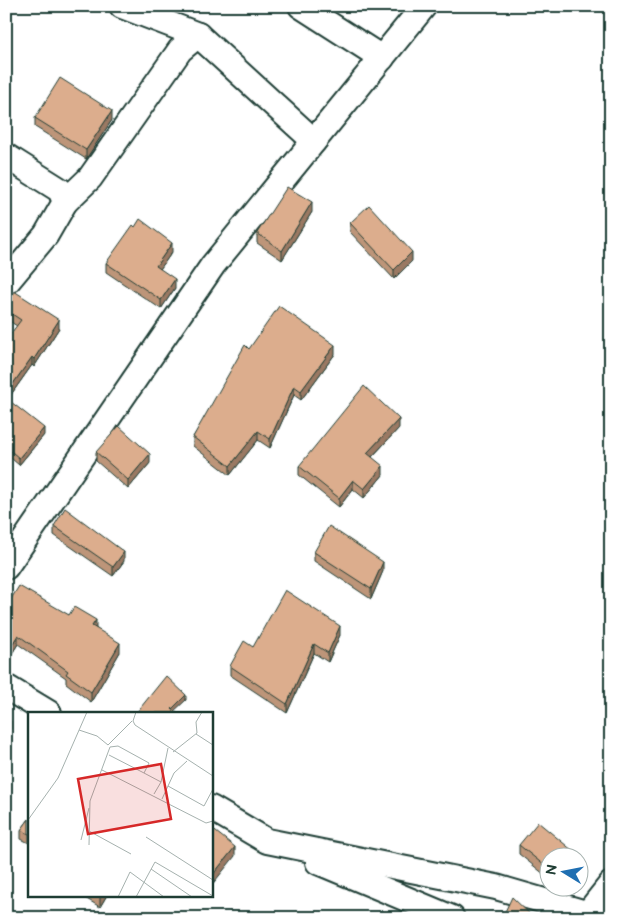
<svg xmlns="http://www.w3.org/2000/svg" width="617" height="924" viewBox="0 0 617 924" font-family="'Balsamiq Sans',sans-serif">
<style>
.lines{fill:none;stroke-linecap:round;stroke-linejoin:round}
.street-casing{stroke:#1f3d34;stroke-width:28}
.street{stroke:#fff;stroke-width:24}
.wall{fill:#bd9579;stroke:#1f3d34}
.shaded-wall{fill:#9a7963;stroke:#1f3d34}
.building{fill:#dcad8d;stroke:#1f3d34}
.inset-road{fill:none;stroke:#a5b1ae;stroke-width:1}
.view{fill:#d62828;fill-opacity:0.15;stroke:#d62828;stroke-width:2.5}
.inset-edge{fill:none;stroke:#1f3d34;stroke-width:2.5}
</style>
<rect width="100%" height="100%" fill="#fff"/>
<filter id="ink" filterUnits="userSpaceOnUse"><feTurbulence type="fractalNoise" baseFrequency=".02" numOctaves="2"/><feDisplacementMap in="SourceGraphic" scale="10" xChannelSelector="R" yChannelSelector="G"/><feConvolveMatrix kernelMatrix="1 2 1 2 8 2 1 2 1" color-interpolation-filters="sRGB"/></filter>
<g filter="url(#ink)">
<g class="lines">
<g class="street-casing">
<g id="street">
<polyline points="122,6 198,35 314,141"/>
<polyline points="301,6 382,58"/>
<polyline points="6,156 60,190 65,202 46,235 6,283"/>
<polyline points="65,202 90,178 180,50 198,35"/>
<polyline points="6,567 213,265 424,6"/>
<polyline points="6,687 49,713"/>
<polyline points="211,808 267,841 496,887 603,918"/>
<polyline points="318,862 452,918"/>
<polyline points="588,913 611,884"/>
</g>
</g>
<use href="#street" class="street"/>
</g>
<g class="wall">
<polygon points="35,118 112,120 86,159 35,127"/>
<polygon points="312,212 282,260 257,243 257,233"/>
<polygon points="350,223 412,261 394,279 350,232"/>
<polygon points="172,252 160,269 175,288 161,309 106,272 106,263"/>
<polygon points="6,303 59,328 34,367 32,365 10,396 6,393 6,340 17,326 6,319"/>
<polygon points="249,349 335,354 301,400 294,395 270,448 258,440 230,475 193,446 193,437"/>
<polygon points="6,398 44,435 19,465 6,454"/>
<polygon points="399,428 372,457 383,475 364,498 353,489 339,507 299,475 299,466"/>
<polygon points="96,452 150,463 128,489 96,461"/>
<polygon points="54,526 124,561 113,576 54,535"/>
<polygon points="314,552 383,571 371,599 314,561"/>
<polygon points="6,607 69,615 96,628 120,652 91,702 66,683 66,678 18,644 6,663"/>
<polygon points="340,635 328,662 314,653 287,713 230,675 230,666 253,647"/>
<polygon points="29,819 29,843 21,839 21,830"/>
<polygon points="519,845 550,856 550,879 519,854"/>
<polygon points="80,895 107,895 100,907"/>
</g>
<g class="shaded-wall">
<polygon points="112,111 112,120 86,159 86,150"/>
<polygon points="312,202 312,212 282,260 282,251"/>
<polygon points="172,243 172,252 156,275 156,266"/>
<polygon points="412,252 412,261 394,279 394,270"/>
<polygon points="175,279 175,288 161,309 161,300"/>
<polygon points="59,320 59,328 34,367 34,359"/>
<polygon points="335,345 335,354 301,400 301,391"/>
<polygon points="32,357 32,365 10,396 10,388"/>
<polygon points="294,386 294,395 270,448 270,439"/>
<polygon points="399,419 399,428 367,462 367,453"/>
<polygon points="44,428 44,435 19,465 19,458"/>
<polygon points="258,431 258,440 230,475 230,466"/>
<polygon points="150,454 150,463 128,489 128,480"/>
<polygon points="383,466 383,475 364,498 364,489"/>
<polygon points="353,480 353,489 339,507 339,498"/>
<polygon points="124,552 124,561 113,576 113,567"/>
<polygon points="383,562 383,571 371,599 371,589"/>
<polygon points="96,620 96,630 92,626"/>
<polygon points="340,626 340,635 328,662 328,653"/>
<polygon points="18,635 18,644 6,663 6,654"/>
<polygon points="120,643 120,652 91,702 91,692"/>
<polygon points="314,644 314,653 287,713 287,704"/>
<polygon points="186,695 186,700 172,713 172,709"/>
<polygon points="11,721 11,729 6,734 6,726"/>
<polygon points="235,847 235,856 211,886 211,877"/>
<polygon points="101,895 107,895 100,907 100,898"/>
</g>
<g class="building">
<polygon points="60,78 112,111 86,150 35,118"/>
<polygon points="287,187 312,202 282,251 257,233"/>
<polygon points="369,205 412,252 394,270 350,223"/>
<polygon points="140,219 172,243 156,266 175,279 161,300 106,263 133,225 135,227"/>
<polygon points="14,291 59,320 34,359 32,357 10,388 6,385 6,340 21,320 6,310 6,303"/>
<polygon points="279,306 335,345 301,391 294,386 270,439 258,431 230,466 193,437 245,345 249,349"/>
<polygon points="364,386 399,419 367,453 383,466 364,489 353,480 339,498 299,466"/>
<polygon points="6,398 44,428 19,458 6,447"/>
<polygon points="119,426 150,454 128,480 96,452"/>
<polygon points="65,508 124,552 113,567 54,526"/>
<polygon points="329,526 383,562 371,589 314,552"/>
<polygon points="19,586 69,615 74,607 96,620 92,626 120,643 91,692 66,674 68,671 18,635 6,654 6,607"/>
<polygon points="285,590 340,626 328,653 314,644 287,704 230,666 244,641 253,647"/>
<polygon points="166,676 186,695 172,709 177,713 138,713 137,712"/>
<polygon points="6,716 11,721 6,726"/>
<polygon points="29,819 29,834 21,830"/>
<polygon points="538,822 579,856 550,856 550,870 519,845"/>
<polygon points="211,828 235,847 211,877"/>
<polygon points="512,897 534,918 502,918"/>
</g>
</g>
<g transform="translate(28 712)">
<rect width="185" height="185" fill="#fff"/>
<path class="inset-road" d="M108 0 105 9 107 13 185 64M51 18 69 24 80 33 104 9M168 22 185 33M145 40 169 21 168 10 174 0M74 58 178 111 185 109M116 61 133 70M140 74 176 94 185 77M126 82 133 70 140 36M134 87 146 61 159 49M0 108 30 66 59 0M61 119 103 142M118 125 185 168M53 128 61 96M61 133 62 89 82 35 90 34 121 51 116 61 81 43M123 157 164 185M90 185 102 160 136 185M108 185 127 150 185 184"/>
<path class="view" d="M133 52 143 107 60 122 50 67Z"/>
<rect width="185" height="185" class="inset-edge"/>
</g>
<rect width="617" height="924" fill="none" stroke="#fff" stroke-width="25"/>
<rect x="12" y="12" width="592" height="899" fill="none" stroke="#1f3d34" stroke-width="2" filter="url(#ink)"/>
<g transform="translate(564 872) rotate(280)"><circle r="24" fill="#ffffff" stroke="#a5b1ae"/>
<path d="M0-4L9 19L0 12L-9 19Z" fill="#1f6fb2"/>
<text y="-8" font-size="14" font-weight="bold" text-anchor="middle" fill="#1f3d34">N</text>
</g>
</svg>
